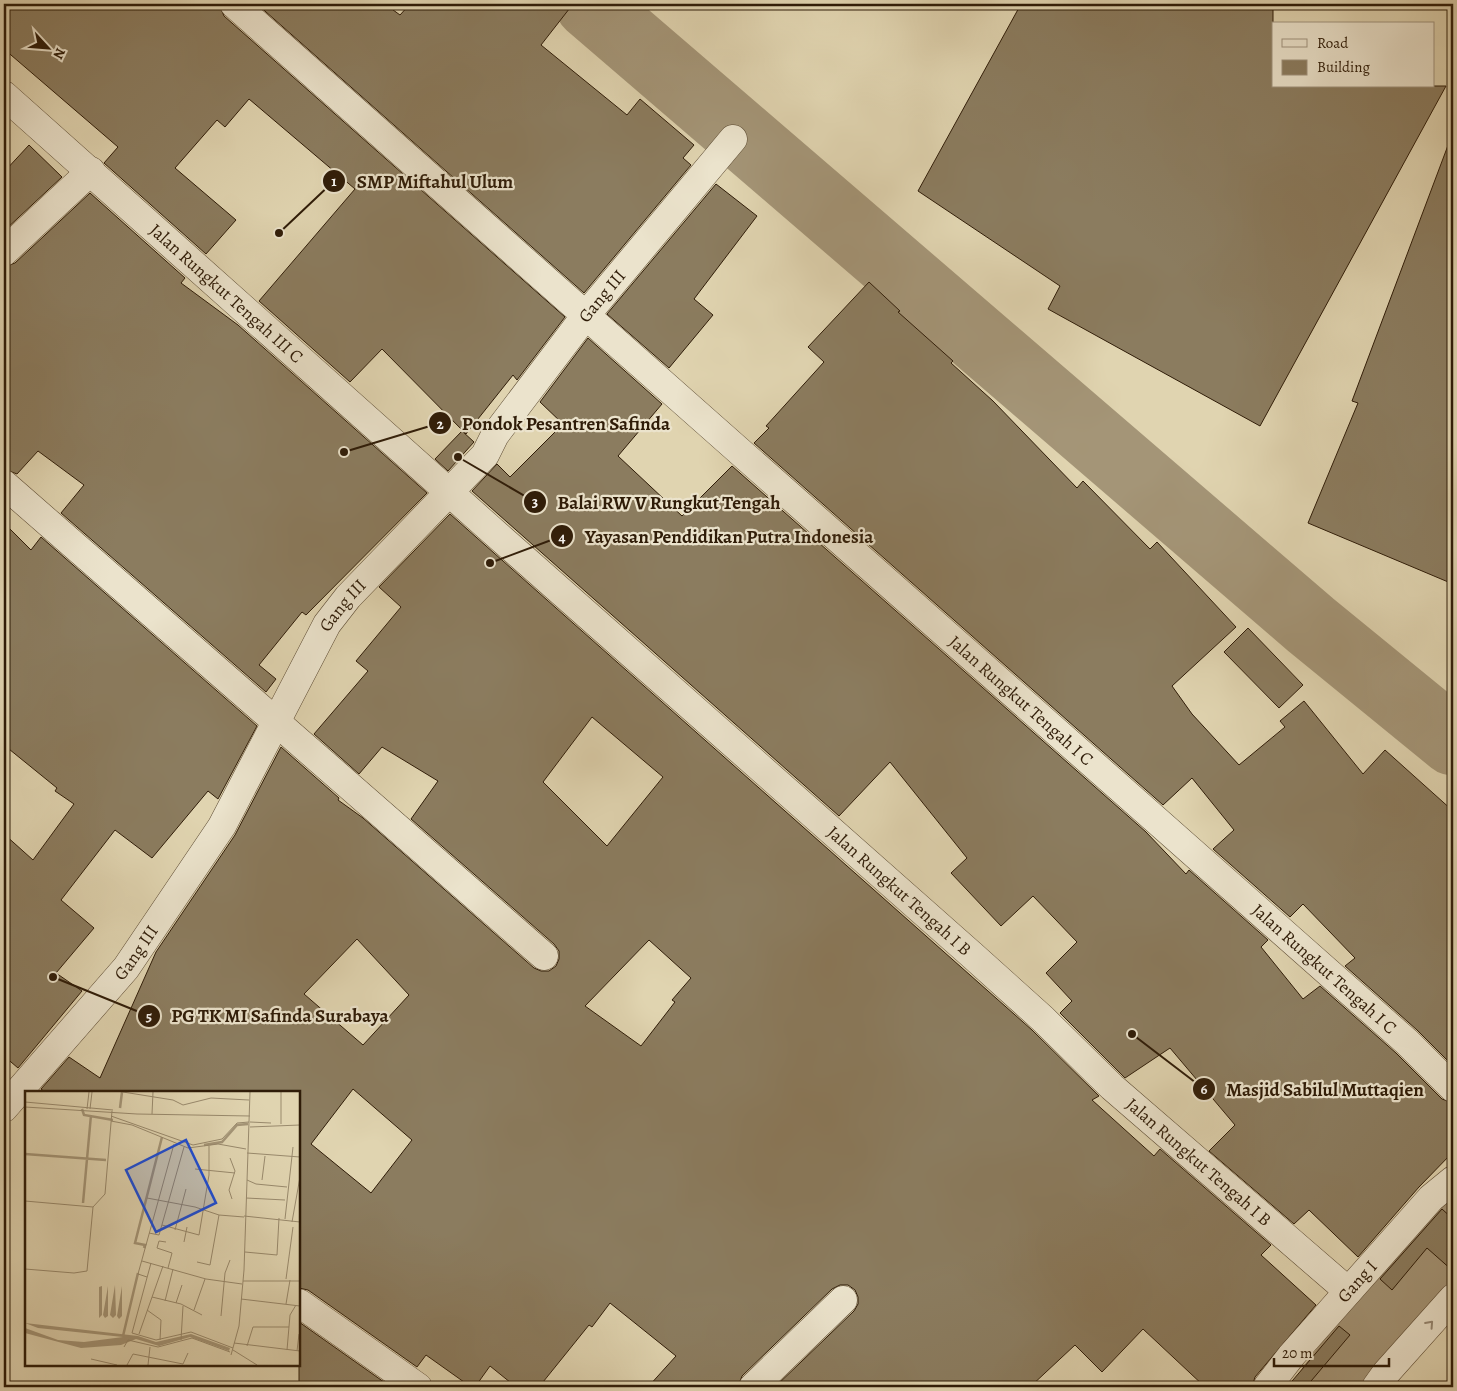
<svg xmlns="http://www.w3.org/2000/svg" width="1457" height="1391" viewBox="0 0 1457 1391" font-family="Alegreya,serif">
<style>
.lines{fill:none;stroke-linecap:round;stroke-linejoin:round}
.river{stroke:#a49577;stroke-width:69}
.building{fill:#8b7c5f;stroke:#2f1c08;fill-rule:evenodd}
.minor-casing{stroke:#5b4a32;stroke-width:29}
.minor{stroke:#ebe3cc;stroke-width:28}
.oneway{stroke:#968974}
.labels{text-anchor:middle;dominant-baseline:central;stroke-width:4.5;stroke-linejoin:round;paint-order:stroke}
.street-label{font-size:18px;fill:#2f1c08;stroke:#ebe3cc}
.inset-river{fill:none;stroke:#a49577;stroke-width:2.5}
.inset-road{fill:none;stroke:#998a6d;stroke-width:1}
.view{fill:#1d4ed8;fill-opacity:0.15;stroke:#1d4ed8;stroke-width:2.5}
.inset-edge{fill:none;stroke:#2f1c08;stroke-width:2.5}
.leader{fill:none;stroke:#2f1c08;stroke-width:2}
.callout-dot{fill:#2f1c08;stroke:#ebe3cc;stroke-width:2}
.mark-label{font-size:15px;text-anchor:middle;font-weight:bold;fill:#fff}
.callout-label{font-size:19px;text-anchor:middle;font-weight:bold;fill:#2f1c08;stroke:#ebe3cc;stroke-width:4.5;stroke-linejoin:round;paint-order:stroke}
</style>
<rect width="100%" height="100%" fill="#e0d4b0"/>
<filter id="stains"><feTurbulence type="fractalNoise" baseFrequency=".004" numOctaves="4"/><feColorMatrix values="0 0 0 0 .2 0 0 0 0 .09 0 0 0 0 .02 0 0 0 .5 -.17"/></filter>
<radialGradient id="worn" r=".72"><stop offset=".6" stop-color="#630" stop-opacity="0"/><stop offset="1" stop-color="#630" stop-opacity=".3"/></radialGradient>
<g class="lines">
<g class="river">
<polyline points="589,4 1311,625 1453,741"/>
<polyline points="1331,1387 1400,1297 1453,1232"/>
</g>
</g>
<g class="building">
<polygon points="4,4 219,4 224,16 565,317 517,380 513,375 466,434 382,349 350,382 259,301 355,189 249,99 225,127 217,120 175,168 236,220 206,254 104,163 118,147 4,49"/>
<polygon points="257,4 385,4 400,15 410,4 573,4 541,45 627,115 640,99 694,145 683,158 691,165 584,293"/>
<polygon points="1021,4 1273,4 1273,86 1446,86 1260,426 1048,309 1060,286 918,191"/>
<polygon points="1450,140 1453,141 1453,584 1308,523 1358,403 1352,401"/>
<polygon points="29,145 62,177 4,231 4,172"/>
<polygon points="716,184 757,216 694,299 713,315 669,368 607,314"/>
<polygon points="90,193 185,278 181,283 238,325 427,493 306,615 302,612 259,665 276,679 266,692 61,513 84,485 38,451 17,474 4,469 4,267 15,263"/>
<polygon points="869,282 900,311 898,312 953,361 951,363 993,401 1077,488 1083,481 1150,549 1157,542 1236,627 1172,686 1192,714 1239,765 1285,727 1280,721 1304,701 1363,774 1385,750 1453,811 1453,1066 1417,1030 1345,966 1355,958 1303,904 1290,917 1213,849 1234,830 1192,778 1163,805 754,443 769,428 766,426 824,362 808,347"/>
<polygon points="588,338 662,404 618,456 682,516 732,466 1146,832 1186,874 1189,870 1268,940 1261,947 1303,999 1320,986 1396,1053 1442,1099 1453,1103 1453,1152 1419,1187 1358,1257 1309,1210 1294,1224 1209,1151 1235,1125 1170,1048 1125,1078 1060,1013 1072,1001 1046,973 1077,942 1033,896 1001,926 951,873 967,858 890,762 839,816 472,491 497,464 510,477 563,424 540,402"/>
<polygon points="462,431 474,442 448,471 435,459"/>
<path d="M450 514 1032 1030 1099 1096 1092 1100 1154 1156 1160 1149 1271 1245 1261 1255 1316 1305 1255 1377 1252 1387H1205L1143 1329 1102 1372 1075 1345 1030 1387H775L854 1311 858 1304V1297L855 1290 848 1285H840L832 1289 742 1376 738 1387H648L676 1356 610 1303 592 1327 589 1325 539 1387H516L490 1366 475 1387H471L426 1355 417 1367 308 1290 299 1288V1092H45L41 1089 69 1057 100 1078 156 952 235 835 281 747 339 798 338 800 363 818 534 968 541 971H549L556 966 559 959V951L554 944 411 819 438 781 382 747 359 774 314 734 368 671 356 661 401 607 379 587ZM592 717 663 777 607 846 543 782ZM357 939 409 995 363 1045 304 994ZM649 940 691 978 672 1000 675 1002 641 1046 585 1006ZM353 1089 412 1140 371 1193 311 1144Z"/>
<polygon points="4,523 31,550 41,537 257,726 218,799 208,791 152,858 115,830 61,900 94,928 56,973 82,991 18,1068 4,1056 4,834 33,860 74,804 55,791 57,788 4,745"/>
<polygon points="1248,628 1303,685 1279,708 1224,652"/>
<polygon points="1442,1209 1453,1219 1453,1271 1427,1248 1392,1290 1380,1279"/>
<polygon points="299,1322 391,1387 299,1387"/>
<polygon points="1339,1326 1350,1335 1306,1387 1287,1387"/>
</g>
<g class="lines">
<g class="minor-casing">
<g id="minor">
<path id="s1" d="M234 4 1407 1042 1453 1088"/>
<path id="s2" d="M4 95 487 526 972 955 1043 1019 1112 1087 1348 1291"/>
<polyline points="4,252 91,171"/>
<polyline points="4,484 544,956"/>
<path id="s3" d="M4 1108 126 968 222 826 327 624 348 597 485 455 495 435 586 315 733 139"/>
<polyline points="299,1303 418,1387"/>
<polyline points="753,1387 843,1300"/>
<path id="s4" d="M1267 1387 1291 1356 1431 1198 1453 1180"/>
<polyline points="1376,1387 1386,1373 1453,1298"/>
</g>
</g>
<use href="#minor" class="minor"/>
</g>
<defs><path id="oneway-chevron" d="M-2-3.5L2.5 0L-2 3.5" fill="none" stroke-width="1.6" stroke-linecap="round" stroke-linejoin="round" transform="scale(1.25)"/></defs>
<use class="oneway" href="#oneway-chevron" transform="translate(1430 1324) rotate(-48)"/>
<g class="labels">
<g class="street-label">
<text stroke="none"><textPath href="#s2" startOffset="298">Jalan Rungkut Tengah III C</textPath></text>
<text stroke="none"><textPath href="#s3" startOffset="1014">Gang III</textPath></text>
<text stroke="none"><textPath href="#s3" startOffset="609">Gang III</textPath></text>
<text stroke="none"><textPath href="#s1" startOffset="1051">Jalan Rungkut Tengah I C</textPath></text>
<text stroke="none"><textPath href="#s2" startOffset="1198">Jalan Rungkut Tengah I B</textPath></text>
<text stroke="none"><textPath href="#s3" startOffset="204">Gang III</textPath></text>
<text stroke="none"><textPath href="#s1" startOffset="1456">Jalan Rungkut Tengah I C</textPath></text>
<text stroke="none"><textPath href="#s2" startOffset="1602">Jalan Rungkut Tengah I B</textPath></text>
<text stroke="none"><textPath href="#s4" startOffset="139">Gang I</textPath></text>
</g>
</g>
<g transform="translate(25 1091)">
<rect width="275" height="275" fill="#e0d4b0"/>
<path d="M90 194 91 224 88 227 85 224ZM77 195V224L74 227V196ZM83 195V225L80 227 78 224ZM97 195V225L94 228 92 225ZM0 232 113 245 131 251 166 243 205 257 204 260 165 246 134 255 111 248 96 254 56 257 0 242V237L33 249 59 251 98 246 13 237Z" fill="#a49577"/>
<path class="inset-river" d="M95 17 97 1M57 18 59 24 88 29M179 54 197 51 212 34 223 33M0 63 81 69M58 112 66 24M119 157 120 154 110 152 137 46M98 245 113 182"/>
<path class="inset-road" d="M98 1 148 9 158 14 186 7 224 9M0 11 88 19M0 16 112 23 225 25M62 18 64 1M65 18 67 1M127 23 128 1M86 25 168 54 197 48 212 32 224 31M86 30 107 34 163 57 193 53 221 58M225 31 246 32M256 33V1M225 36 275 34M222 62 275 66M205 67 210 80 204 99 207 108M170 78 210 82M222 89 231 93 262 96M237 89 240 65M122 107 170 116 194 124 219 126M221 107 260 109M0 110 68 116M219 125 275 131M260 128 268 56M267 131 275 86M137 134 174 144 184 84V55M150 139 161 98M124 142 134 144 159 56M141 151 134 150 132 157 147 162 143 177M159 151 162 136M220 161 252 164 254 127M117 170 181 188 217 193M172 171 185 174 194 124M126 172 107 242 131 249 166 241 208 257M0 178 49 182 62 180 68 116 80 103 87 20M122 186 113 183 149 53M261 188 268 136M218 190H275M127 206 156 213 177 224M216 208 275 215M140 210 148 178M151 212 157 194M261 213 265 189M122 219 136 229 135 249M169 219 180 188M196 225 200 182 205 169M114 243 138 175M156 249 158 215M209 252 275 260M222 255 228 236H264M99 256 103 249 133 256 167 247 205 261M208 259 232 274M262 259 265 224 271 214M272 260 274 243M206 264 214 235 219 179 225 1M66 268 92 274M102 274 108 263 158 273 163 262M123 274 125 256"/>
<path class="view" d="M161 49 191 112 131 141 101 79Z"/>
<rect width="275" height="275" class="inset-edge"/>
</g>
<path class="leader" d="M279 233L334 181M344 452L440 423M458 457L535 502M490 563L562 536M53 977L149 1016M1132 1034L1204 1089"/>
<g class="callout-dot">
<circle cx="279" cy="233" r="5"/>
<circle cx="344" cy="452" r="5"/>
<circle cx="458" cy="457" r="5"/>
<circle cx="490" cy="563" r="5"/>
<circle cx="53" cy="977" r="5"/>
<circle cx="1132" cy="1034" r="5"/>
<circle cx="334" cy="181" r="12"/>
<circle cx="440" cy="423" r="12"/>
<circle cx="535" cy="502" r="12"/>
<circle cx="562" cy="536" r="12"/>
<circle cx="149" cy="1016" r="12"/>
<circle cx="1204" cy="1089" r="12"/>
</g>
<g class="mark-label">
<text x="334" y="186">1</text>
<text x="440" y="429">2</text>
<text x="535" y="507">3</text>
<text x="562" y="542">4</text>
<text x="149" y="1021">5</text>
<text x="1204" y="1094">6</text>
</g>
<g class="callout-label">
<text x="435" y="188">SMP Miftahul Ulum</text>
<text x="566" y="430">Pondok Pesantren Safinda</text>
<text x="669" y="509">Balai RW V Rungkut Tengah</text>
<text x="729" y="543">Yayasan Pendidikan Putra Indonesia</text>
<text x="280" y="1022">PG TK MI Safinda Surabaya</text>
<text x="1325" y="1096">Masjid Sabilul Muttaqien</text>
</g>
<rect width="1457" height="1391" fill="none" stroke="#e0d4b0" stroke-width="20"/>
<rect x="5" y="5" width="1447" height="1381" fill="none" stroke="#2f1c08" stroke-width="2.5"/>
<rect x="10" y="10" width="1437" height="1371" fill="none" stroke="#2f1c08"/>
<rect x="1272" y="22" width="162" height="65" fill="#ebe3cc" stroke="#a0937e"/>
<rect x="1282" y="39" width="25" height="8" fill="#ebe3cc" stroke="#a0937e"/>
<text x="1317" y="48" font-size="15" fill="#2f1c08">Road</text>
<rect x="1282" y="60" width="25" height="15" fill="#8b7c5f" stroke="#a0937e"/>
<text x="1317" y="72" font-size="15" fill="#2f1c08">Building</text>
<g transform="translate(48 48) rotate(116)" stroke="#ebe3cc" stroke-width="4" paint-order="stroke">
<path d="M0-4L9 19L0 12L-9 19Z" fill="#2f1c08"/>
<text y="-8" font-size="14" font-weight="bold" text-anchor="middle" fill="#2f1c08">N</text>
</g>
<path d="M1274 1358v8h115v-8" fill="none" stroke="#2f1c08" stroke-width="2.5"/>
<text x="1282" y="1358" font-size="15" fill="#2f1c08" stroke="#ebe3cc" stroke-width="4" paint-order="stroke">20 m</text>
<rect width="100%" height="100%" filter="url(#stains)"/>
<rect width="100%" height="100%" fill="url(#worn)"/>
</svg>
